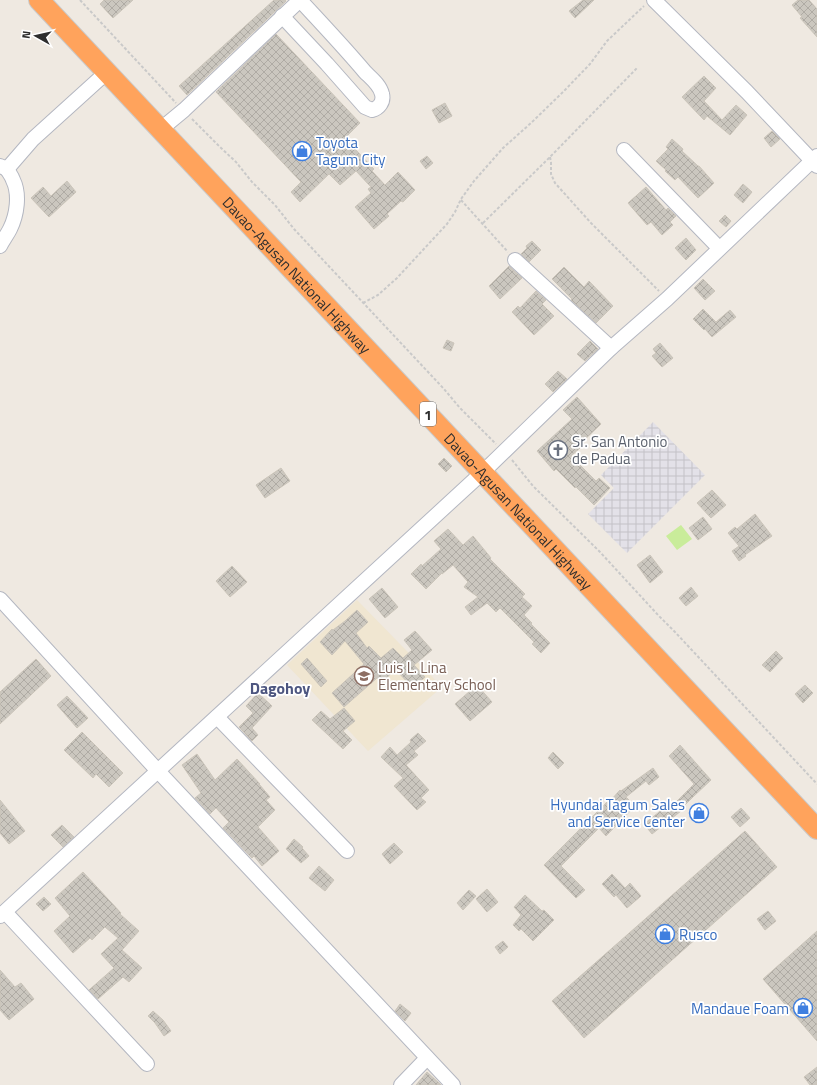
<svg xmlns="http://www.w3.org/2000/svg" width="817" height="1085" viewBox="0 0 817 1085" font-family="'Titillium Web',sans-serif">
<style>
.industrial{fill:url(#industrial-grid)}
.education{fill:#f0e6d1}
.pitch{fill:#c9ec9a}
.building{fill:url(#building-cross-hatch);stroke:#cbc5ba}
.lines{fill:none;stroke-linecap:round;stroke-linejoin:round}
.minor-casing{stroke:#b4b7c1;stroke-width:16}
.highway-casing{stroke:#c9c9c9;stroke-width:22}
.path{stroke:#c9c9c9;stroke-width:2;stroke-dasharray:3 2;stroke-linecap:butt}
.minor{stroke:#fff;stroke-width:14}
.highway{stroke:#ffa35c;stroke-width:20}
.labels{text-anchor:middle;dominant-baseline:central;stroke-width:3.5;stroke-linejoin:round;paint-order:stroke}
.shield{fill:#fff;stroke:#6d6d6d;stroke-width:1}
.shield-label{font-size:14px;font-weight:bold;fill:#2e2e2e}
.shop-label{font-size:15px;fill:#366cbe;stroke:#fff;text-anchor:start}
.street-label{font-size:15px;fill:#2e2e2e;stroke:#fff}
.worship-label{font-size:15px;fill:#5b616d;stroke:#fff;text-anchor:start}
.education-label{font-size:15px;fill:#785e54;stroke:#fff;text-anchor:start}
.neighbourhood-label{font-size:16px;font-weight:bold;fill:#4d5680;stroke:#fff}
</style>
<defs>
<pattern id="industrial-grid" width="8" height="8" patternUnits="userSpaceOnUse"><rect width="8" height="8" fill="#e3e1e8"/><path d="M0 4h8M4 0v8" fill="none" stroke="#c3c1c7"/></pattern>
<pattern id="building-cross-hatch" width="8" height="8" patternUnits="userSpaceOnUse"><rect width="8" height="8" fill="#cbc7bf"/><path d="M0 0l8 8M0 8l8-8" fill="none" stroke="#afaba4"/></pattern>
</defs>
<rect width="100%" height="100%" fill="#efe9e1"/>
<polygon class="industrial" points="653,422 705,475 627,553 588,514 614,488 601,475"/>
<polygon class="education" points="357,600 442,687 368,751 287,665"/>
<polygon class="pitch" points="681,525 692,539 677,550 666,536"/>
<g class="building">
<polygon points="104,0 133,0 113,18 100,4"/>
<polygon points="274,0 285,0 286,1 187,95 179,86"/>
<polygon points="583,0 594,0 575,18 569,11"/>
<polygon points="798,0 809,0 817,9 817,37 800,18 802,17 792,5"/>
<polygon points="276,34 360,123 347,136 358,147 355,149 374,169 372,171 385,185 398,172 415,190 403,202 401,201 387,214 389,216 374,229 355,207 371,193 368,189 371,187 356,171 340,185 329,174 300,202 291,192 301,182 216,92"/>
<polygon points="704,76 716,88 704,101 722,120 736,105 747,115 730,135 707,116 704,120 682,97"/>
<polygon points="445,103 452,116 439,123 432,110"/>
<polygon points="772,131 780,139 771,147 764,138"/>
<polygon points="672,139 683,149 682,151 698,166 699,166 714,183 698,198 678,177 675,180 665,171 666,170 656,161 668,149 666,147"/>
<polygon points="427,156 433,163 426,169 420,161"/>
<polygon points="67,181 76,192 49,217 31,198 43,187 51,196"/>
<polygon points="743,184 752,192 743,203 734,195"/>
<polygon points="646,187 666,210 668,208 676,216 670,222 673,225 662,235 651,222 647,225 628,203"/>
<polygon points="725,215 731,221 726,227 719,221"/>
<polygon points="686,238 696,250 686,260 675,248"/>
<polygon points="532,241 541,250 529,262 521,254 527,248 526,246"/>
<polygon points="509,266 522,278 500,299 489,286"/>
<polygon points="564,267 584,287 589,281 613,306 596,323 571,300 572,299 552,279"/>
<polygon points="703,279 715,291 705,300 694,288"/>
<polygon points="536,291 546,300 542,304 554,316 534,335 512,312 518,306 520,308"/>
<polygon points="703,309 716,322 730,310 736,317 712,337 705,329 704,330 693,319"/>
<polygon points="447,340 454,343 451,351 443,348"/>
<polygon points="590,341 598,349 585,361 577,354"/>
<polygon points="660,343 673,358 662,367 652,356 656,353 653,349"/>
<polygon points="558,371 567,379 553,392 545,384"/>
<polygon points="577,397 601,424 578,446 580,448 571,456 596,481 599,478 610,488 594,505 576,487 575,488 556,469 554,471 537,451 572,419 563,410"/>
<polygon points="444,458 452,466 446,472 438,464"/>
<polygon points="281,468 290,481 265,498 256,485"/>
<polygon points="712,490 726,505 711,518 697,503"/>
<polygon points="755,514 772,536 745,555 746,556 739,561 732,551 739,546 728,533 735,527 737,529"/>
<polygon points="703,517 712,529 698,540 689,528"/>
<polygon points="448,529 463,545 473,536 491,558 490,559 525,594 522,597 532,606 524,615 532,623 531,624 550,643 541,653 532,644 534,642 500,608 496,612 487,603 471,615 465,607 478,597 464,587 468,582 453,565 442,574 442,573 426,589 411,574 421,564 422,566 441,549 434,541"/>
<polygon points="650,555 663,572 650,583 637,565"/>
<polygon points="232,566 247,582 230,597 216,581"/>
<polygon points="691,587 698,596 686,606 679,598"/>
<polygon points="382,588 398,607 385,618 369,599"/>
<polygon points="357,610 368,622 356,633 367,648 369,646 381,658 393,648 403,658 412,650 404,640 415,631 432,650 414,665 425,677 413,688 395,669 382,683 377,678 344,707 332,693 364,664 345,641 332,655 320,642 332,629 333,630 345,621"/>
<polygon points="776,651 783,658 770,672 762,665"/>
<polygon points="307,658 327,681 321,687 301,664"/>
<polygon points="36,659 51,676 0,724 0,692"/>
<polygon points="477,685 492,702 470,721 455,704"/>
<polygon points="805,685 813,693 803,703 795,694"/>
<polygon points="258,693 272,706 252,728 258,735 252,741 239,727 253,713 246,706"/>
<polygon points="67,696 88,718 77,728 57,705"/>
<polygon points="344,708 355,721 343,731 352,740 343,749 312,720 321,711 330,719"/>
<polygon points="82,732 123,773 109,787 96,774 93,778 64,750"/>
<polygon points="418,733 426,741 414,751 418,755 406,765 429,790 421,798 426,802 417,810 394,786 403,778 381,757 390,747 397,755 411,742 410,740"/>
<polygon points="680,745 711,780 694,796 680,810 681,811 652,834 644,824 673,801 675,803 694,784 669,756"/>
<polygon points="553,752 564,763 558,769 548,758"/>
<polygon points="197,754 215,780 237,759 260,784 259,784 270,797 266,800 275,810 258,827 279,851 262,866 254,856 252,858 223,828 229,822 216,808 210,814 195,798 201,793 182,765"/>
<polygon points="653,768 659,777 649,785 646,781 626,797 635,806 606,836 599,828 561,866 585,890 576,898 544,865 610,799 611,800 620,790 621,791"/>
<polygon points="0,800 25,831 9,844 0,833"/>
<polygon points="741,808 750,818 740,827 731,817"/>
<polygon points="62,825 74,837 63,847 51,835"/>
<polygon points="745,831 777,867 584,1038 552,1001"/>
<polygon points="294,839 303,847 302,848 309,856 301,863 286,849"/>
<polygon points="394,843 403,852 390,864 382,854"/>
<polygon points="319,866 334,880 325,891 309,878"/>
<polygon points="83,872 121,913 120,914 139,931 122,950 142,968 129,982 123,977 98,999 89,990 114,968 101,954 118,938 105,927 92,940 90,938 73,953 54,931 70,916 55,898"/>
<polygon points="612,874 625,888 630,883 641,896 627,908 616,895 614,897 602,884"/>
<polygon points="487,889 498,902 487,912 476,899"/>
<polygon points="469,890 476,896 463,910 457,903"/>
<polygon points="525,895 542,911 544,910 554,920 533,941 521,929 519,931 513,925 521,915 514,907"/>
<polygon points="44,897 51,904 43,911 36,904"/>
<polygon points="768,911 776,921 765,930 757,919"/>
<polygon points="817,931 817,1041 763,979"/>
<polygon points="503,941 508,947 500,954 495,947"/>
<polygon points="0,970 15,987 21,983 34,999 9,1020 0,1010"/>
<polygon points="400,1004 411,1013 405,1021 395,1011"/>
<polygon points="153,1011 163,1020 171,1031 164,1036 155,1023 148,1016"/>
<polygon points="817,1067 817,1085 810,1085 804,1077"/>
<polygon points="427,1072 440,1084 441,1085 416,1085"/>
</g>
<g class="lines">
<g class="minor-casing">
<g id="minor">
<polyline points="654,0 747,92 817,166"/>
<path d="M282 16 327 64 365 107 372 110C379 108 384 102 382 94 380 85 371 78 365 72 344 47 322 24 300 0"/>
<polyline points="161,129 184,110 300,0"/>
<polyline points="624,150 719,248"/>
<polyline points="0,166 7,169 33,139 107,72"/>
<path d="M0 246C3 240 7 235 10 229 17 215 20 194 13 180 12 176 9 173 7 169"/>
<polyline points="515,260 611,348"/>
<polyline points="0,599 157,770 453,1085"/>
<polyline points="217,717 347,851"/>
<polyline points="5,912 147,1064"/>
<polyline points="0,916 483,472 611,348 667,299 817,156"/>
<polyline points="401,1085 427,1058"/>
</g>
</g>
<g class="highway-casing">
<g id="highway">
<path id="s1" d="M39 0 817 829"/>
</g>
</g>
<g class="path">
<polyline points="80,0 176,103"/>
<polyline points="192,119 220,147 236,162 252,182 275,205 294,229 444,389 460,408 496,444"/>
<polyline points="550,157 551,162 551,174 555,183 591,223 659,291"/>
<polyline points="461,200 508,252"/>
<polyline points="483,223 550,157 637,68"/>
<polyline points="363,303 378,295 397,278 447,224 455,212 461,199 474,181 503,148 531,123 563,92 590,64 607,41 644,6"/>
<polyline points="512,460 533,486 600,552 658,615 675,632 817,784"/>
</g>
<use href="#minor" class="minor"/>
<use href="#highway" class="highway"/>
</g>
<defs>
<g id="shop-ring" transform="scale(1)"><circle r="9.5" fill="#fff" stroke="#3f7fe0" stroke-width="1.5"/><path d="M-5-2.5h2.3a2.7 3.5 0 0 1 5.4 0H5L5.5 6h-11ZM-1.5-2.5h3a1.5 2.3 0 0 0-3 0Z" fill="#3f7fe0"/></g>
<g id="church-ring" transform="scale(1)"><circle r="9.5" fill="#fff" stroke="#6b7280" stroke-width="1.5"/><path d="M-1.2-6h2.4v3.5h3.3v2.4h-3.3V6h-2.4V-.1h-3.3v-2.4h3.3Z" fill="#6b7280"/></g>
<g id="school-ring" transform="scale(1)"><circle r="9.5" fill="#fff" stroke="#8d6e63" stroke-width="1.5"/><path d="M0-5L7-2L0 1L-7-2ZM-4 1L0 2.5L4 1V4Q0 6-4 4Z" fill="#8d6e63"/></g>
</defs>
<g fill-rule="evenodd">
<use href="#shop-ring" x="302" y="151"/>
<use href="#church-ring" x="558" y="450"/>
<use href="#school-ring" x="364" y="676"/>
<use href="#shop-ring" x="699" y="813"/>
<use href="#shop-ring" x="665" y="934"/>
<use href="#shop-ring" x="803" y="1008"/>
</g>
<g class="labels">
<rect class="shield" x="420" y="402" width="16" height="24" rx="3"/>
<g class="shield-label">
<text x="428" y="414">1</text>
</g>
<g class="shop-label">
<text x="316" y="142">Toyota<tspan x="316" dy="17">Tagum City</tspan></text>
<text x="685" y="804" text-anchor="end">Hyundai Tagum Sales<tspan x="685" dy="17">and Service Center</tspan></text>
<text x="679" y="934">Rusco</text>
<text x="789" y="1008" text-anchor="end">Mandaue Foam</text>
</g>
<g class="street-label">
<text stroke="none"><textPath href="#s1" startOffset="377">Davao-Agusan National Highway</textPath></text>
<text stroke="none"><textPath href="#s1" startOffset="701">Davao-Agusan National Highway</textPath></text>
</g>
<g class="worship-label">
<text x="572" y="441">Sr. San Antonio<tspan x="572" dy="17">de Padua</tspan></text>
</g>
<g class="education-label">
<text x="378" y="667">Luis L. Lina<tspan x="378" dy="17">Elementary School</tspan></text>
</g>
<g class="neighbourhood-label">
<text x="280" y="688">Dagohoy</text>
</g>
</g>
<g transform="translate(36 36) rotate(278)" stroke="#ffffff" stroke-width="3" paint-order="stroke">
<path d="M0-3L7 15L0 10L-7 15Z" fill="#2e2e2e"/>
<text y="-6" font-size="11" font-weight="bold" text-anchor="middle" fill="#2e2e2e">N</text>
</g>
</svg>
